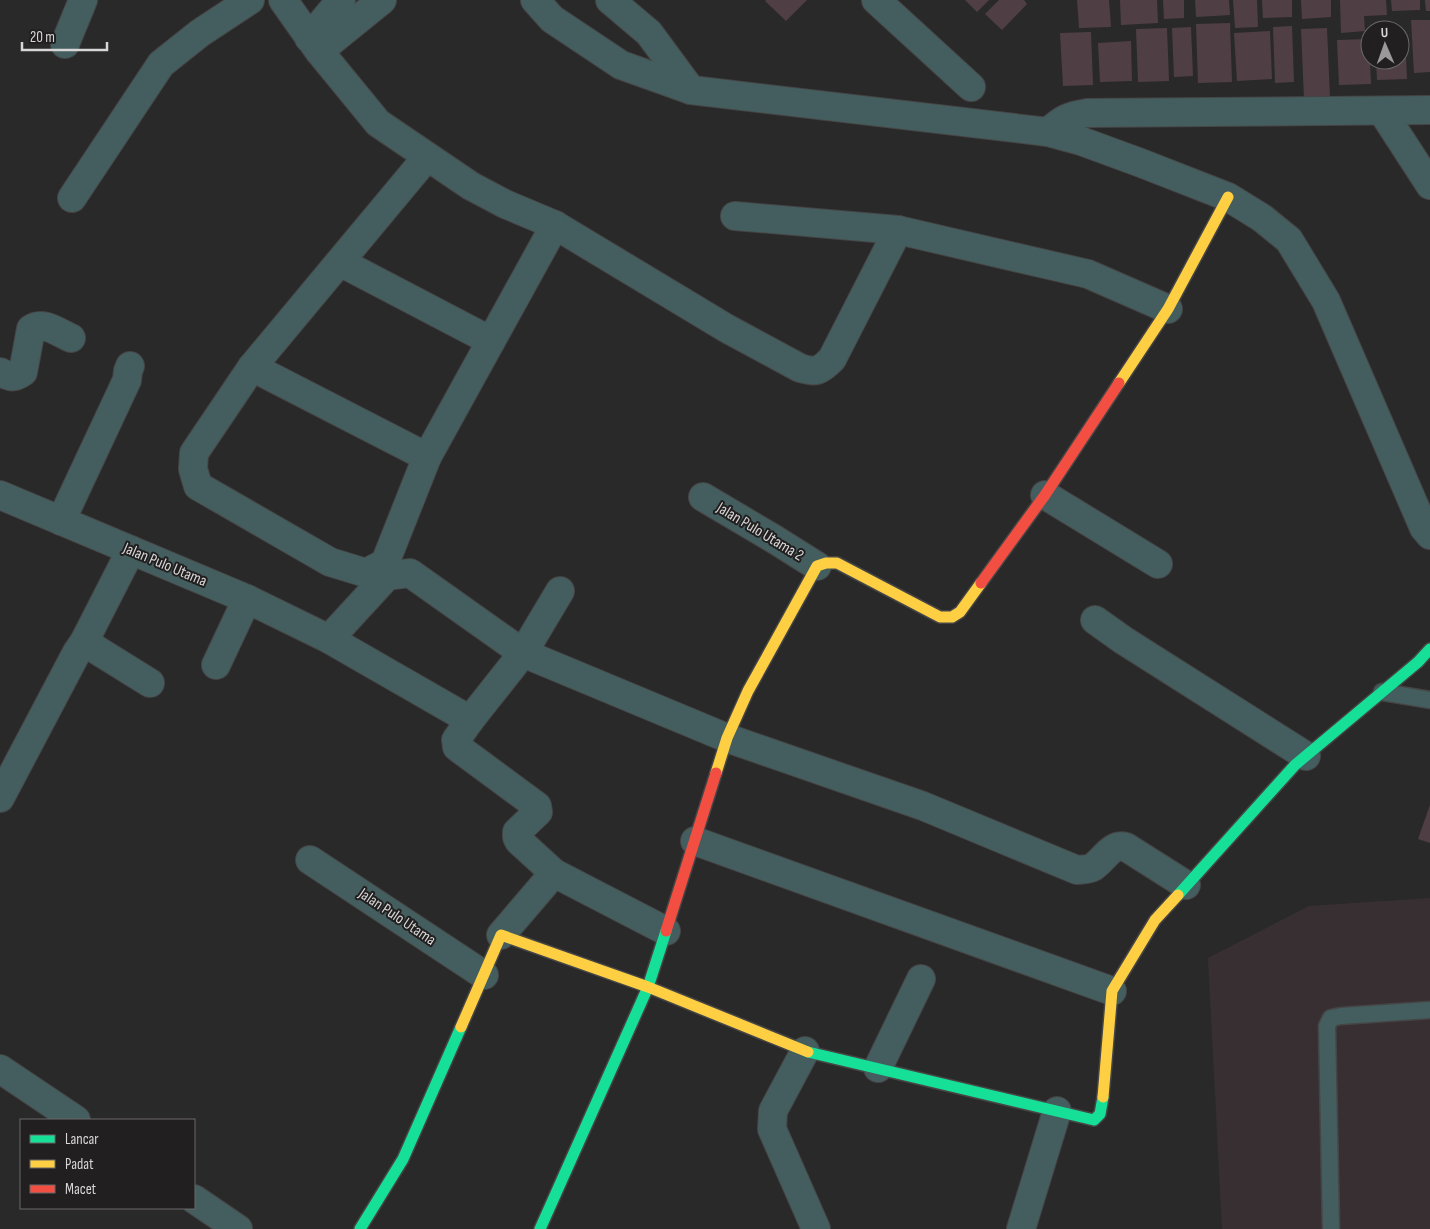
<svg xmlns="http://www.w3.org/2000/svg" width="1430" height="1229" viewBox="0 0 1430 1229" font-family="'Sofia Sans Condensed',sans-serif">
<style>
.built{fill:#382f32}
.building{fill:#4f3f45}
.lines{fill:none;stroke-linecap:round;stroke-linejoin:round}
.lane-casing{stroke:#464545;stroke-width:19}
.street-casing{stroke:#464545;stroke-width:30}
.fast-casing{stroke:#464545;stroke-width:14}
.slow-casing{stroke:#464545;stroke-width:14}
.jam-casing{stroke:#464545;stroke-width:14}
.lane{stroke:#445e5f;stroke-width:16}
.street{stroke:#445e5f;stroke-width:28}
.fast{stroke:#16e098;stroke-width:11}
.slow{stroke:#ffcf43;stroke-width:11}
.jam{stroke:#f24e42;stroke-width:11}
.labels{text-anchor:middle;dominant-baseline:central;stroke-width:4;stroke-linejoin:round;paint-order:stroke}
.street-label{font-size:16px;fill:#d8d6d6;stroke:#211f1f}
</style>
<rect width="100%" height="100%" fill="#2a2929"/>
<polygon class="built" points="1430,898 1430,1229 1222,1229 1208,958 1309,906"/>
<g class="building">
<polygon points="766,0 807,0 786,21 765,1"/>
<polygon points="965,0 989,0 977,12"/>
<polygon points="999,0 1024,0 1027,4 1002,30 985,14"/>
<polygon points="1077,0 1109,0 1111,27 1079,28"/>
<polygon points="1120,0 1157,0 1158,23 1121,25"/>
<polygon points="1163,0 1184,0 1184,18 1164,19"/>
<polygon points="1195,0 1229,0 1230,15 1196,17"/>
<polygon points="1233,0 1257,0 1258,27 1235,28"/>
<polygon points="1262,0 1292,0 1292,17 1263,18"/>
<polygon points="1301,0 1331,0 1331,17 1302,19"/>
<polygon points="1340,0 1386,0 1387,15 1364,16 1365,31 1341,33"/>
<polygon points="1391,0 1420,0 1420,10 1392,11"/>
<polygon points="1425,0 1430,0 1430,11 1426,11"/>
<polygon points="1411,20 1430,20 1430,72 1414,73"/>
<polygon points="1230,23 1232,82 1198,83 1196,24"/>
<polygon points="1292,26 1294,82 1275,83 1273,27"/>
<polygon points="1191,27 1193,76 1174,77 1172,28"/>
<polygon points="1167,28 1169,81 1138,82 1136,29"/>
<polygon points="1327,28 1330,98 1304,99 1301,29"/>
<polygon points="1270,31 1272,79 1237,81 1234,33"/>
<polygon points="1091,32 1093,85 1063,86 1060,33"/>
<polygon points="1400,33 1405,33 1407,79 1377,80 1376,60 1400,60"/>
<polygon points="1369,39 1371,84 1339,85 1337,40"/>
<polygon points="1131,41 1132,81 1100,82 1098,43"/>
<polygon points="1430,805 1430,843 1418,839"/>
</g>
<g class="lines">
<g class="lane-casing">
<g id="lane">
<polyline points="1382,692 1430,700"/>
<polyline points="1331,1229 1327,1026 1331,1018 1341,1016 1430,1010"/>
</g>
</g>
<g class="street-casing">
<g id="street">
<path d="M283 0 319 51 378 123 471 186 505 204 555 225 726 328 800 368C816 373 820 371 832 359L898 230 1088 274 1168 309"/>
<polyline points="535,0 552,19 621,65 691,90 1048,132 1081,141 1141,163 1228,197 1262,218 1289,240 1326,301 1424,528 1430,535"/>
<polyline points="610,0 649,33 691,90"/>
<polyline points="876,0 971,87"/>
<polyline points="309,38 341,0"/>
<polyline points="65,44 83,0"/>
<polyline points="319,51 382,0"/>
<polyline points="1382,111 1430,185"/>
<path d="M1048 132C1063 119 1068 116 1087 113L1430 110"/>
<polyline points="427,157 252,367 194,453 193,469 198,486 330,562 366,573 385,563 427,457 555,225"/>
<polyline points="72,198 161,64 200,33 250,0"/>
<polyline points="735,216 898,230"/>
<polyline points="340,262 491,341"/>
<polyline points="252,367 427,457"/>
<path d="M0 372C10 377 13 379 23 372L31 329C43 320 59 333 71 338"/>
<polyline points="0,495 247,599 329,639"/>
<polyline points="1045,495 1158,564"/>
<polyline points="703,497 774,539 817,566"/>
<polyline points="61,521 127,380 128,371 130,366"/>
<polyline points="1095,620 1123,640 1306,756"/>
<polyline points="84,642 150,683"/>
<polyline points="216,665 247,599"/>
<path d="M470 720 329 639 387 576 410 573 523 653 727 738 923 806 1077 870C1083 869 1088 870 1093 867 1105 859 1111 843 1126 847L1186 885"/>
<polyline points="0,798 77,652 84,642 131,550"/>
<polyline points="695,841 1112,991"/>
<polyline points="310,860 484,975"/>
<polyline points="554,873 519,841 517,837 517,832 538,812 537,806 457,747 456,740 470,720 523,653 560,591"/>
<polyline points="501,935 554,873 666,931"/>
<polyline points="805,1051 773,1111 772,1129 816,1229"/>
<polyline points="878,1068 921,979"/>
<polyline points="0,1069 76,1120"/>
<polyline points="194,1199 238,1229"/>
<polyline points="1021,1229 1057,1111"/>
</g>
</g>
<g class="fast-casing">
<g id="fast">
<polyline points="1178,895 1295,765 1418,662 1430,649"/>
<polyline points="808,1052 1094,1120 1100,1114 1103,1097"/>
<polyline points="360,1229 403,1159 461,1027"/>
<polyline points="540,1229 648,987 666,931"/>
</g>
</g>
<g class="slow-casing">
<g id="slow">
<polyline points="1119,383 1168,309 1228,197"/>
<polyline points="716,773 727,738 748,691 817,566 826,563 837,563 940,617 952,617 960,612 981,583"/>
<polyline points="461,1027 501,935 648,987 808,1052"/>
<polyline points="1103,1097 1112,991 1155,920 1178,895"/>
</g>
</g>
<g class="jam-casing">
<g id="jam">
<polyline points="981,583 1045,495 1119,383"/>
<polyline points="666,931 716,773"/>
</g>
</g>
<use href="#lane" class="lane"/>
<use href="#street" class="street"/>
<use href="#fast" class="fast"/>
<use href="#slow" class="slow"/>
<use href="#jam" class="jam"/>
</g>
<g class="labels">
<g class="street-label">
<text transform="translate(760 532) rotate(31)">Jalan Pulo Utama 2</text>
<text transform="translate(165 565) rotate(23)">Jalan Pulo Utama</text>
<text transform="translate(397 917) rotate(34)">Jalan Pulo Utama</text>
</g>
</g>
<rect x="20" y="1119" width="175" height="90" fill="#211f1f" stroke="#6a6868"/>
<rect x="30" y="1135" width="25" height="8" fill="#16e098" stroke="#6a6868"/>
<text x="65" y="1144" font-size="15" fill="#d8d6d6">Lancar</text>
<rect x="30" y="1160" width="25" height="8" fill="#ffcf43" stroke="#6a6868"/>
<text x="65" y="1169" font-size="15" fill="#d8d6d6">Padat</text>
<rect x="30" y="1185" width="25" height="8" fill="#f24e42" stroke="#6a6868"/>
<text x="65" y="1194" font-size="15" fill="#d8d6d6">Macet</text>
<g transform="translate(1385 45) rotate(358)"><circle r="24" fill="#211f1f" stroke="#6a6868"/>
<path d="M0-4L9 19L0 12L-9 19Z" fill="#9b9999"/>
<text y="-8" font-size="14" font-weight="bold" text-anchor="middle" fill="#d8d6d6">U</text>
</g>
<path d="M22 42v8h85v-8" fill="none" stroke="#d8d6d6" stroke-width="2.5"/>
<text x="30" y="42" font-size="15" fill="#d8d6d6" stroke="#211f1f" stroke-width="4" paint-order="stroke">20 m</text>
</svg>
